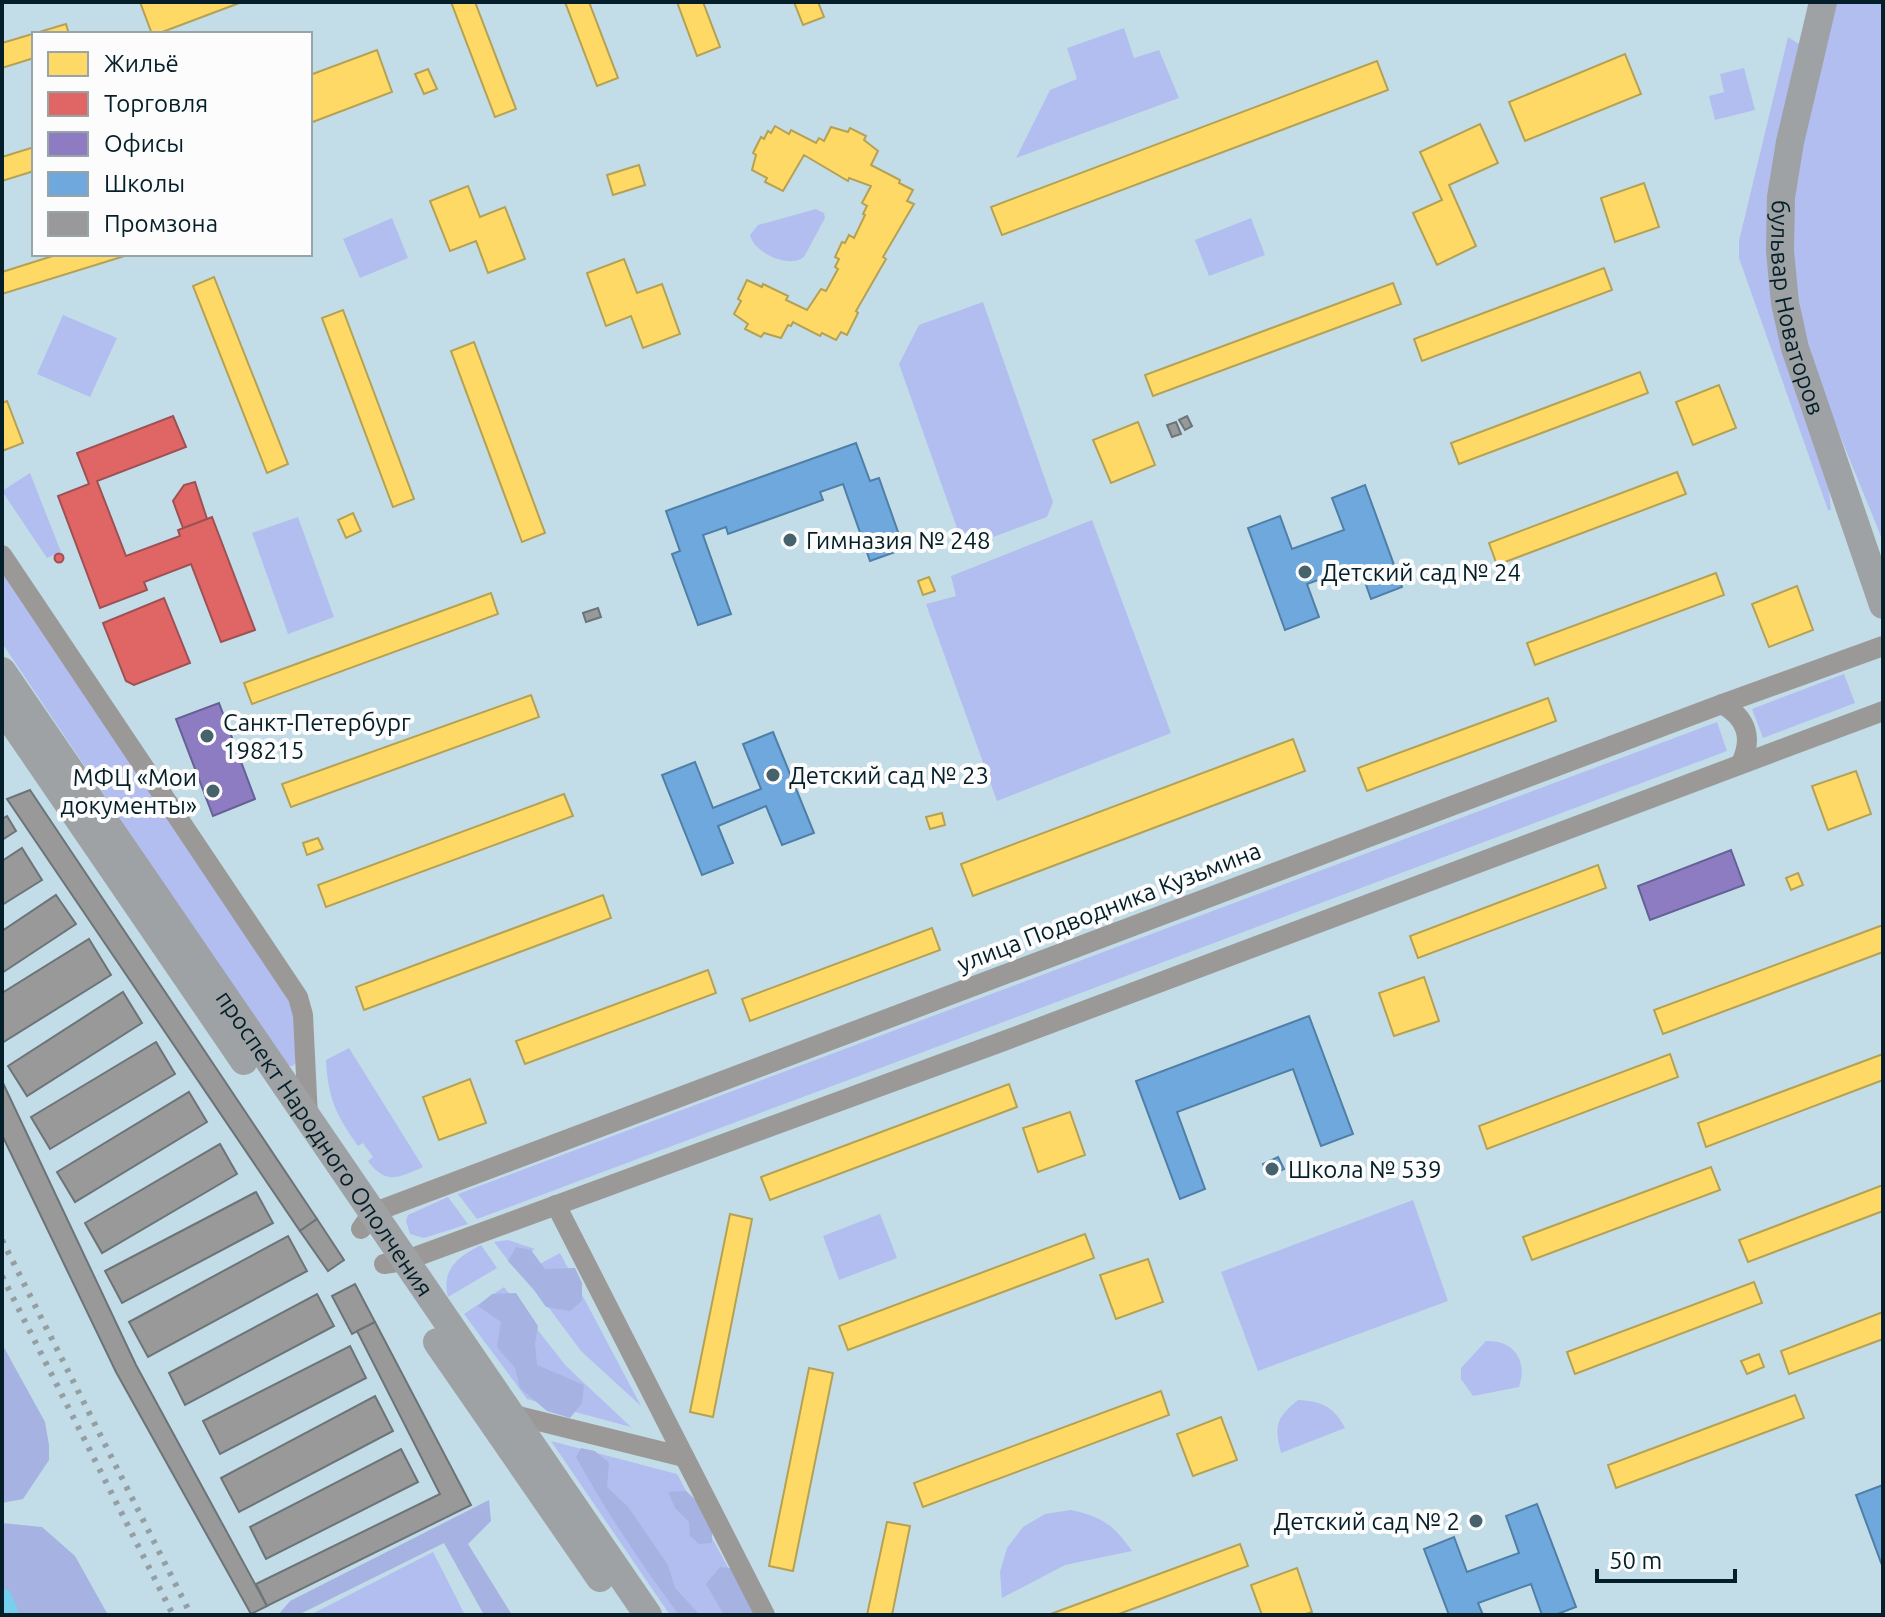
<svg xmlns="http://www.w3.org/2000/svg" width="1885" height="1617" viewBox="0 0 1885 1617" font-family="Ubuntu,sans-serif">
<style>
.green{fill:#b2beef}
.forest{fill:#a6b2e2}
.homes{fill:#ffd966;stroke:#b4a154;stroke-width:2}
.shops{fill:#e06666;stroke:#9e5154;stroke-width:2}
.offices{fill:#8e7cc3;stroke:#656095;stroke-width:2}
.schools{fill:#6fa8dc;stroke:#4f7fa6;stroke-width:2}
.industry{fill:#999;stroke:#6c7477;stroke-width:2}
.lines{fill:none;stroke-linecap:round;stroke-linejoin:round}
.canal{stroke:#76d0ee;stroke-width:20}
.street{stroke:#9b9998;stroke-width:20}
.secondary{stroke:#9ea2a4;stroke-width:28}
.rail{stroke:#969ea2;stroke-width:6;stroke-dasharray:4 8;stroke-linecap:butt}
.poi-dot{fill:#46626c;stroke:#fcfcfc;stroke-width:3}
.labels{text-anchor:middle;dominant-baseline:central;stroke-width:8;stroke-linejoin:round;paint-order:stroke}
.street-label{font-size:24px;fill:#041f29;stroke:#fcfcfc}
.poi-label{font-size:24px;fill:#041f29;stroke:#fcfcfc;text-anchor:start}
</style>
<rect width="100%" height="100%" fill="#c2dde8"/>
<g class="green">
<path d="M1836 2H1883V542C1842 435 1780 315 1792 198 1799 132 1820 66 1836 2Z"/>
<polygon points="1124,28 1134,58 1159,50 1179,98 1016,158 1050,90 1077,79 1067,48"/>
<polygon points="1788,37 1799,44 1769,196 1826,462 1831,510 1828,510 1739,258 1739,241"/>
<polygon points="1744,68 1755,110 1715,120 1709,96 1724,92 1720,74"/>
<path d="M816 209 824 213 825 218 804 257C789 269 754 253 750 235L758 225Z"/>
<polygon points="392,218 408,258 360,278 343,239"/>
<polygon points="1251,218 1265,255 1209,276 1195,240"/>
<polygon points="983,302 1053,502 1047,517 964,548 899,364 919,325"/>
<polygon points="63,315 117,338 90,397 37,374"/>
<polygon points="30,473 61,552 47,558 2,491"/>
<polygon points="298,517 334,617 288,634 252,533"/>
<polygon points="1092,520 1171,733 997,801 926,604 956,596 951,576"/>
<polygon points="2,573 291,1003 295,1017 296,1062 293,1066 288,1066 283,1061 2,643"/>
<polygon points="1844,674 1855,703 1763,738 1752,709"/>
<polygon points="1717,722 1727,751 477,1219 458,1194"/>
<path d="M349 1048 423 1167C400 1177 386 1186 368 1161L373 1157 363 1143 358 1146C336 1115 328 1098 326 1060Z"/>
<polygon points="448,1197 468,1224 424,1238 410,1234 406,1221 408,1215"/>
<polygon points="1413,1200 1448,1301 1258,1371 1221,1272"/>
<polygon points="880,1214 897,1258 839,1280 823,1236"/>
<polygon points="508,1240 535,1249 510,1263 494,1242"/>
<path d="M481 1245 497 1268 448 1297C441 1269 458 1257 481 1245Z"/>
<polygon points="560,1253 641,1406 581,1351 523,1273"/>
<polygon points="504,1287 566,1366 631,1427 527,1399 464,1314"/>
<path d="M1486 1341C1514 1340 1528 1361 1519 1387L1473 1396 1461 1379V1368Z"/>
<path d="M1298 1400C1322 1401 1334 1407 1345 1428L1281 1453C1274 1425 1276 1418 1298 1400Z"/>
<polygon points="551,1441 677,1474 754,1615 670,1615"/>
<path d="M1071 1510C1102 1517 1113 1524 1132 1551L1065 1565 1002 1598 1000 1572 1007 1548 1023 1527 1045 1514Z"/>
<polygon points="433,1552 465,1615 310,1615"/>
</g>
<g class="forest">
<polygon points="516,1247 531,1250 545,1269 575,1268 582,1283 582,1301 570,1311 546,1307 534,1290 508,1261"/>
<polygon points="516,1293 538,1326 535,1343 537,1365 584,1385 582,1403 570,1418 547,1411 520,1388 515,1368 497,1347 501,1322 478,1306 492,1294"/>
<polygon points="2,1344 45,1422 49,1445 49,1460 23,1499 2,1503"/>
<path d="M581 1448 595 1451 609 1463 607 1487 628 1507 668 1565 675 1588 700 1615H679C641 1564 607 1513 576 1457Z"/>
<polygon points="686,1491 712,1515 712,1543 699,1544 690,1536 689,1522 675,1508 668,1492"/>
<polygon points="489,1500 491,1521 468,1544 512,1615 484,1615 444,1543 298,1615 278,1615 290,1601"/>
<polygon points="2,1523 42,1527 75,1556 108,1615 2,1615"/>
<polygon points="720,1567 740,1569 757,1609 753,1615 724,1615 706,1584"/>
</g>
<g class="homes">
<polygon points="140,2 242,2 157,34 152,34"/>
<polygon points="451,2 475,2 516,109 495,117"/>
<polygon points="565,2 589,2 618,78 597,86"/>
<polygon points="677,2 703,2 720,47 697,56"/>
<polygon points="794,2 818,2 824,17 803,25"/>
<polygon points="66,24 69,34 34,34 34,58 2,68 2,43"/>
<polygon points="377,50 392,92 310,123 310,75"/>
<polygon points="1625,54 1641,94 1525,141 1509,102"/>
<polygon points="1377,61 1388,90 1002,235 991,207"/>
<polygon points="428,69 437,89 424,94 415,74"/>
<polygon points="1480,124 1498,163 1449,185 1476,246 1437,265 1413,213 1442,200 1420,152"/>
<polygon points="775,126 789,134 791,130 816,143 819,138 824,141 831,127 848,132 850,128 866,136 864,140 878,151 871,165 900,180 899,183 913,190 907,201 914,204 883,257 886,259 856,311 858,313 847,335 841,332 836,340 822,333 820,336 793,322 791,326 788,325 781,338 764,333 761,337 745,329 748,324 734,314 741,301 738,299 747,280 762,287 763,284 788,296 786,300 807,310 821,289 826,291 838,269 835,267 839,259 835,257 842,242 845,243 849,235 854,238 865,215 863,214 867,206 862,203 871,186 849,178 848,181 804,155 783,191 765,182 767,178 752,170 756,155 753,153 761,137 764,139 768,131 771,133"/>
<polygon points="34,147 34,171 2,181 2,157"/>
<polygon points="639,165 645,185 613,195 607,175"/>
<polygon points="1644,183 1659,227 1615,242 1601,198"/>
<polygon points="468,186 480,217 505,207 525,259 488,273 476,241 450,251 430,201"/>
<polygon points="59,254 131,254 2,294 2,272"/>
<polygon points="624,259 637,293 662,284 680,334 643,348 631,316 606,326 587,273"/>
<polygon points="1604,268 1612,290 1422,361 1414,339"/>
<polygon points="214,277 288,464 267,473 193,286"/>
<polygon points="1393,283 1401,304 1153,396 1145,375"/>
<polygon points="343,310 414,499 393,507 322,318"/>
<polygon points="474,342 545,533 522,542 451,351"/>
<polygon points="1640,372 1648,393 1459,464 1451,443"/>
<polygon points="1719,385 1736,428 1693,445 1676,402"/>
<polygon points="7,401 23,443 2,451 2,403"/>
<polygon points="1138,422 1155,465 1111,483 1093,440"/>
<polygon points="1677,472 1686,494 1497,565 1489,543"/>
<polygon points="353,513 361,531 346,538 338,520"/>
<polygon points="1716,573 1724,595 1535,665 1527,643"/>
<polygon points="929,577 935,591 923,595 918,581"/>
<polygon points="1797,586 1813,630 1769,647 1752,604"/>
<polygon points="491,593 498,614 252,704 244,683"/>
<polygon points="531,695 539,717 291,807 282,784"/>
<polygon points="1548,698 1556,721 1367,791 1358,768"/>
<polygon points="1293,739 1305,771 973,896 961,864"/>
<polygon points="1856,771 1871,814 1828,830 1812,786"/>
<polygon points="564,794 573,816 326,907 318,885"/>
<polygon points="942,813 945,825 930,829 926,817"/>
<polygon points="318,838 323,849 307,855 303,843"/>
<polygon points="1598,865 1606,888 1418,958 1410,936"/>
<polygon points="1798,873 1803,885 1791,890 1786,878"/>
<polygon points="603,895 611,918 364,1010 356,987"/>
<polygon points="1883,925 1883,952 1663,1034 1654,1010"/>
<polygon points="932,928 940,950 750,1021 742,999"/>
<polygon points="708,970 716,993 525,1064 516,1041"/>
<polygon points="1424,977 1439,1021 1394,1036 1379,993"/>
<polygon points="1670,1054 1678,1077 1487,1149 1479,1126"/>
<polygon points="1883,1054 1883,1080 1706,1147 1698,1123"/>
<polygon points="470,1079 486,1123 439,1140 423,1097"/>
<polygon points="1009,1084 1017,1107 770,1200 761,1177"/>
<polygon points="1070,1112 1085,1155 1038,1172 1023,1128"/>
<polygon points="1711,1167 1720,1190 1532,1260 1523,1237"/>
<polygon points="1883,1185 1883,1211 1748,1262 1739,1240"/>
<polygon points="730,1214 752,1219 713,1417 690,1412"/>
<polygon points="1085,1234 1094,1258 848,1350 839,1326"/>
<polygon points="1148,1259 1163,1302 1116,1319 1100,1275"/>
<polygon points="1754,1282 1762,1303 1575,1374 1567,1352"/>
<polygon points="1883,1312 1883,1339 1789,1374 1781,1351"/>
<polygon points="1759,1354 1764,1367 1747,1374 1741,1361"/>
<polygon points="809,1368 833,1373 793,1571 769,1566"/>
<polygon points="1161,1391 1169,1415 923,1507 914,1483"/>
<polygon points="1795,1395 1804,1418 1616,1488 1608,1465"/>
<polygon points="1221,1417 1237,1460 1193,1476 1177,1434"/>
<polygon points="887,1522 910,1526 892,1615 867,1615"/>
<polygon points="1240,1544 1248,1566 1157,1600 1116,1615 1048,1615"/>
<polygon points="1297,1568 1312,1612 1303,1615 1262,1615 1251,1585"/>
</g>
<g class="shops">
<polygon points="173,416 186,447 97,481 126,556 180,536 178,530 212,517 255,630 221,642 191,564 144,582 147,590 100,608 58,496 89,484 77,453"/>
<polygon points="195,482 207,519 183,528 173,501 184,485"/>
<circle cx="59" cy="558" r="4.5"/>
<polygon points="164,598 190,663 134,685 126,681 103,623"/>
</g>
<g class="offices">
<polygon points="219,703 255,799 213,816 176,719"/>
<polygon points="1731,850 1744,885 1650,920 1638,886"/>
</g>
<g class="schools">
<polygon points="856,443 870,481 879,478 904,549 870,561 843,484 820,492 823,500 728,534 726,527 703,535 731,614 698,625 672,554 680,551 666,511"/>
<polygon points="1365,485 1402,587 1371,599 1359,565 1307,584 1319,617 1285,630 1248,528 1280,516 1292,549 1344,530 1332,498"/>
<polygon points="773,732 814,833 782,845 766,806 718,826 733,863 702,875 662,775 695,762 713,808 761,789 743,744"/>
<polygon points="1309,1016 1353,1134 1321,1146 1293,1069 1177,1112 1205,1189 1180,1199 1136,1081"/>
<polygon points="1278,1157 1284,1169 1268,1176 1263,1164"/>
<polygon points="1883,1485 1883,1568 1856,1495"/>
<polygon points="1537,1504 1576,1607 1555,1615 1542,1615 1531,1584 1478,1603 1483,1615 1449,1615 1424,1549 1454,1537 1467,1572 1519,1553 1506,1516"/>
</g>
<g class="industry">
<polygon points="1187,416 1192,426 1185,430 1179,420"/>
<polygon points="1176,422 1181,434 1172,437 1167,425"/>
<polygon points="598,608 601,617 586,622 583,613"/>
<polygon points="30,790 317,1219 300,1231 7,799"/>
<polygon points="7,816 16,831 2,840 2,819"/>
<polygon points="22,848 42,880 2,905 2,861"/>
<polygon points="56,895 76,924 2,973 2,931"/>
<polygon points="89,939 111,975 2,1043 2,993"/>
<polygon points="123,992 142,1023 27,1096 8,1066"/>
<polygon points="156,1042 175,1074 50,1149 31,1117"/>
<polygon points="2,1081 136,1365 267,1606 251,1614 116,1372 2,1135"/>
<polygon points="189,1092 207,1122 75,1202 57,1172"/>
<polygon points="220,1144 237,1174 102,1253 85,1223"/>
<polygon points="256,1192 273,1223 122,1303 105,1271"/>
<polygon points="317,1219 344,1260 328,1271 300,1231"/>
<polygon points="288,1236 307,1271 148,1357 129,1322"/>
<polygon points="355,1284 375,1322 352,1334 332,1296"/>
<polygon points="317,1294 334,1326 185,1405 169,1373"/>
<polygon points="375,1322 471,1505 267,1606 256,1584 440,1494 357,1331"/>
<polygon points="350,1346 366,1378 220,1454 203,1421"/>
<polygon points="375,1396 393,1431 239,1512 221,1478"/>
<polygon points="401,1449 418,1482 266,1559 250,1527"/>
</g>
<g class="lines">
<polyline class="canal" points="2,1598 9,1615"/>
<g class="street">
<polyline points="2,555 298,997 303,1015 308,1117"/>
<path d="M1722 704C1747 718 1753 738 1741 763"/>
<polyline points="556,1205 765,1615"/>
<polyline points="361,1229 372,1213 1722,704 1883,646"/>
<polyline points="384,1264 404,1261 1001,1042 1883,711"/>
<polyline points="510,1414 684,1457"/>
</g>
<g class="secondary">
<path id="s1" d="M1823 2 1790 142 1781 197 1780 251 1785 303 1795 348 1883 605"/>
<path id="s2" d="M2 671 648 1615"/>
<polyline points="2,707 244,1061"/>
<polyline points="437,1342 600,1578"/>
</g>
<g class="rail">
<polyline points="2,1240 191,1615"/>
<polyline points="2,1276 173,1615"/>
</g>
</g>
<g class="poi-dot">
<circle cx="790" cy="540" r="8"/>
<circle cx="1305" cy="572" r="8"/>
<circle cx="207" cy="736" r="8"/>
<circle cx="773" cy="775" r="8"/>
<circle cx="213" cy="791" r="8"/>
<circle cx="1272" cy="1169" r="8"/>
<circle cx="1476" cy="1521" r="8"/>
</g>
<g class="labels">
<g class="street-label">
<text stroke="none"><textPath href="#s1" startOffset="312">бульвар Новаторов</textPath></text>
<text transform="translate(1109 907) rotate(-21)">улица Подводника Кузьмина</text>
<text stroke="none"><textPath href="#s2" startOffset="572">проспект Народного Ополчения</textPath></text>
</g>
<g class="poi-label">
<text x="806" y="540">Гимназия № 248</text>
<text x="1321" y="572">Детский сад № 24</text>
<text x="223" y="722">Санкт-Петербург<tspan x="223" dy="28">198215</tspan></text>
<text x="789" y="775">Детский сад № 23</text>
<text x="197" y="777" text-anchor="end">МФЦ «Мои<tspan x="197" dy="28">документы»</tspan></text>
<text x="1288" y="1169">Школа № 539</text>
<text x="1460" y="1521" text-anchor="end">Детский сад № 2</text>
</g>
</g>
<rect width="1885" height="1617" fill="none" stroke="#041f29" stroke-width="8"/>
<rect x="32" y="32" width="280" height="224" fill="#fcfcfc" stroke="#99a4a8" stroke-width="2"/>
<rect x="48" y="52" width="40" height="24" fill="#ffd966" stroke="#99a4a8" stroke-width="2"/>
<text x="104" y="72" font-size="24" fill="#041f29">Жильё</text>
<rect x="48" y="92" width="40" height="24" fill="#e06666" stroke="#99a4a8" stroke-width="2"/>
<text x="104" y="112" font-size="24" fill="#041f29">Торговля</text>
<rect x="48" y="132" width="40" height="24" fill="#8e7cc3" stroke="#99a4a8" stroke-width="2"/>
<text x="104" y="152" font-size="24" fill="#041f29">Офисы</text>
<rect x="48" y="172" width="40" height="24" fill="#6fa8dc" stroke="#99a4a8" stroke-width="2"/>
<text x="104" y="192" font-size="24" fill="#041f29">Школы</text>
<rect x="48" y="212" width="40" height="24" fill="#999999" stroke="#99a4a8" stroke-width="2"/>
<text x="104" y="232" font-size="24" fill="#041f29">Промзона</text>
<path d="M1597 1569v12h138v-12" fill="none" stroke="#041f29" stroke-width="4"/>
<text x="1609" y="1569" font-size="24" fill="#041f29" stroke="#fcfcfc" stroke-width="6" paint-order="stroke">50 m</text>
</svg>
